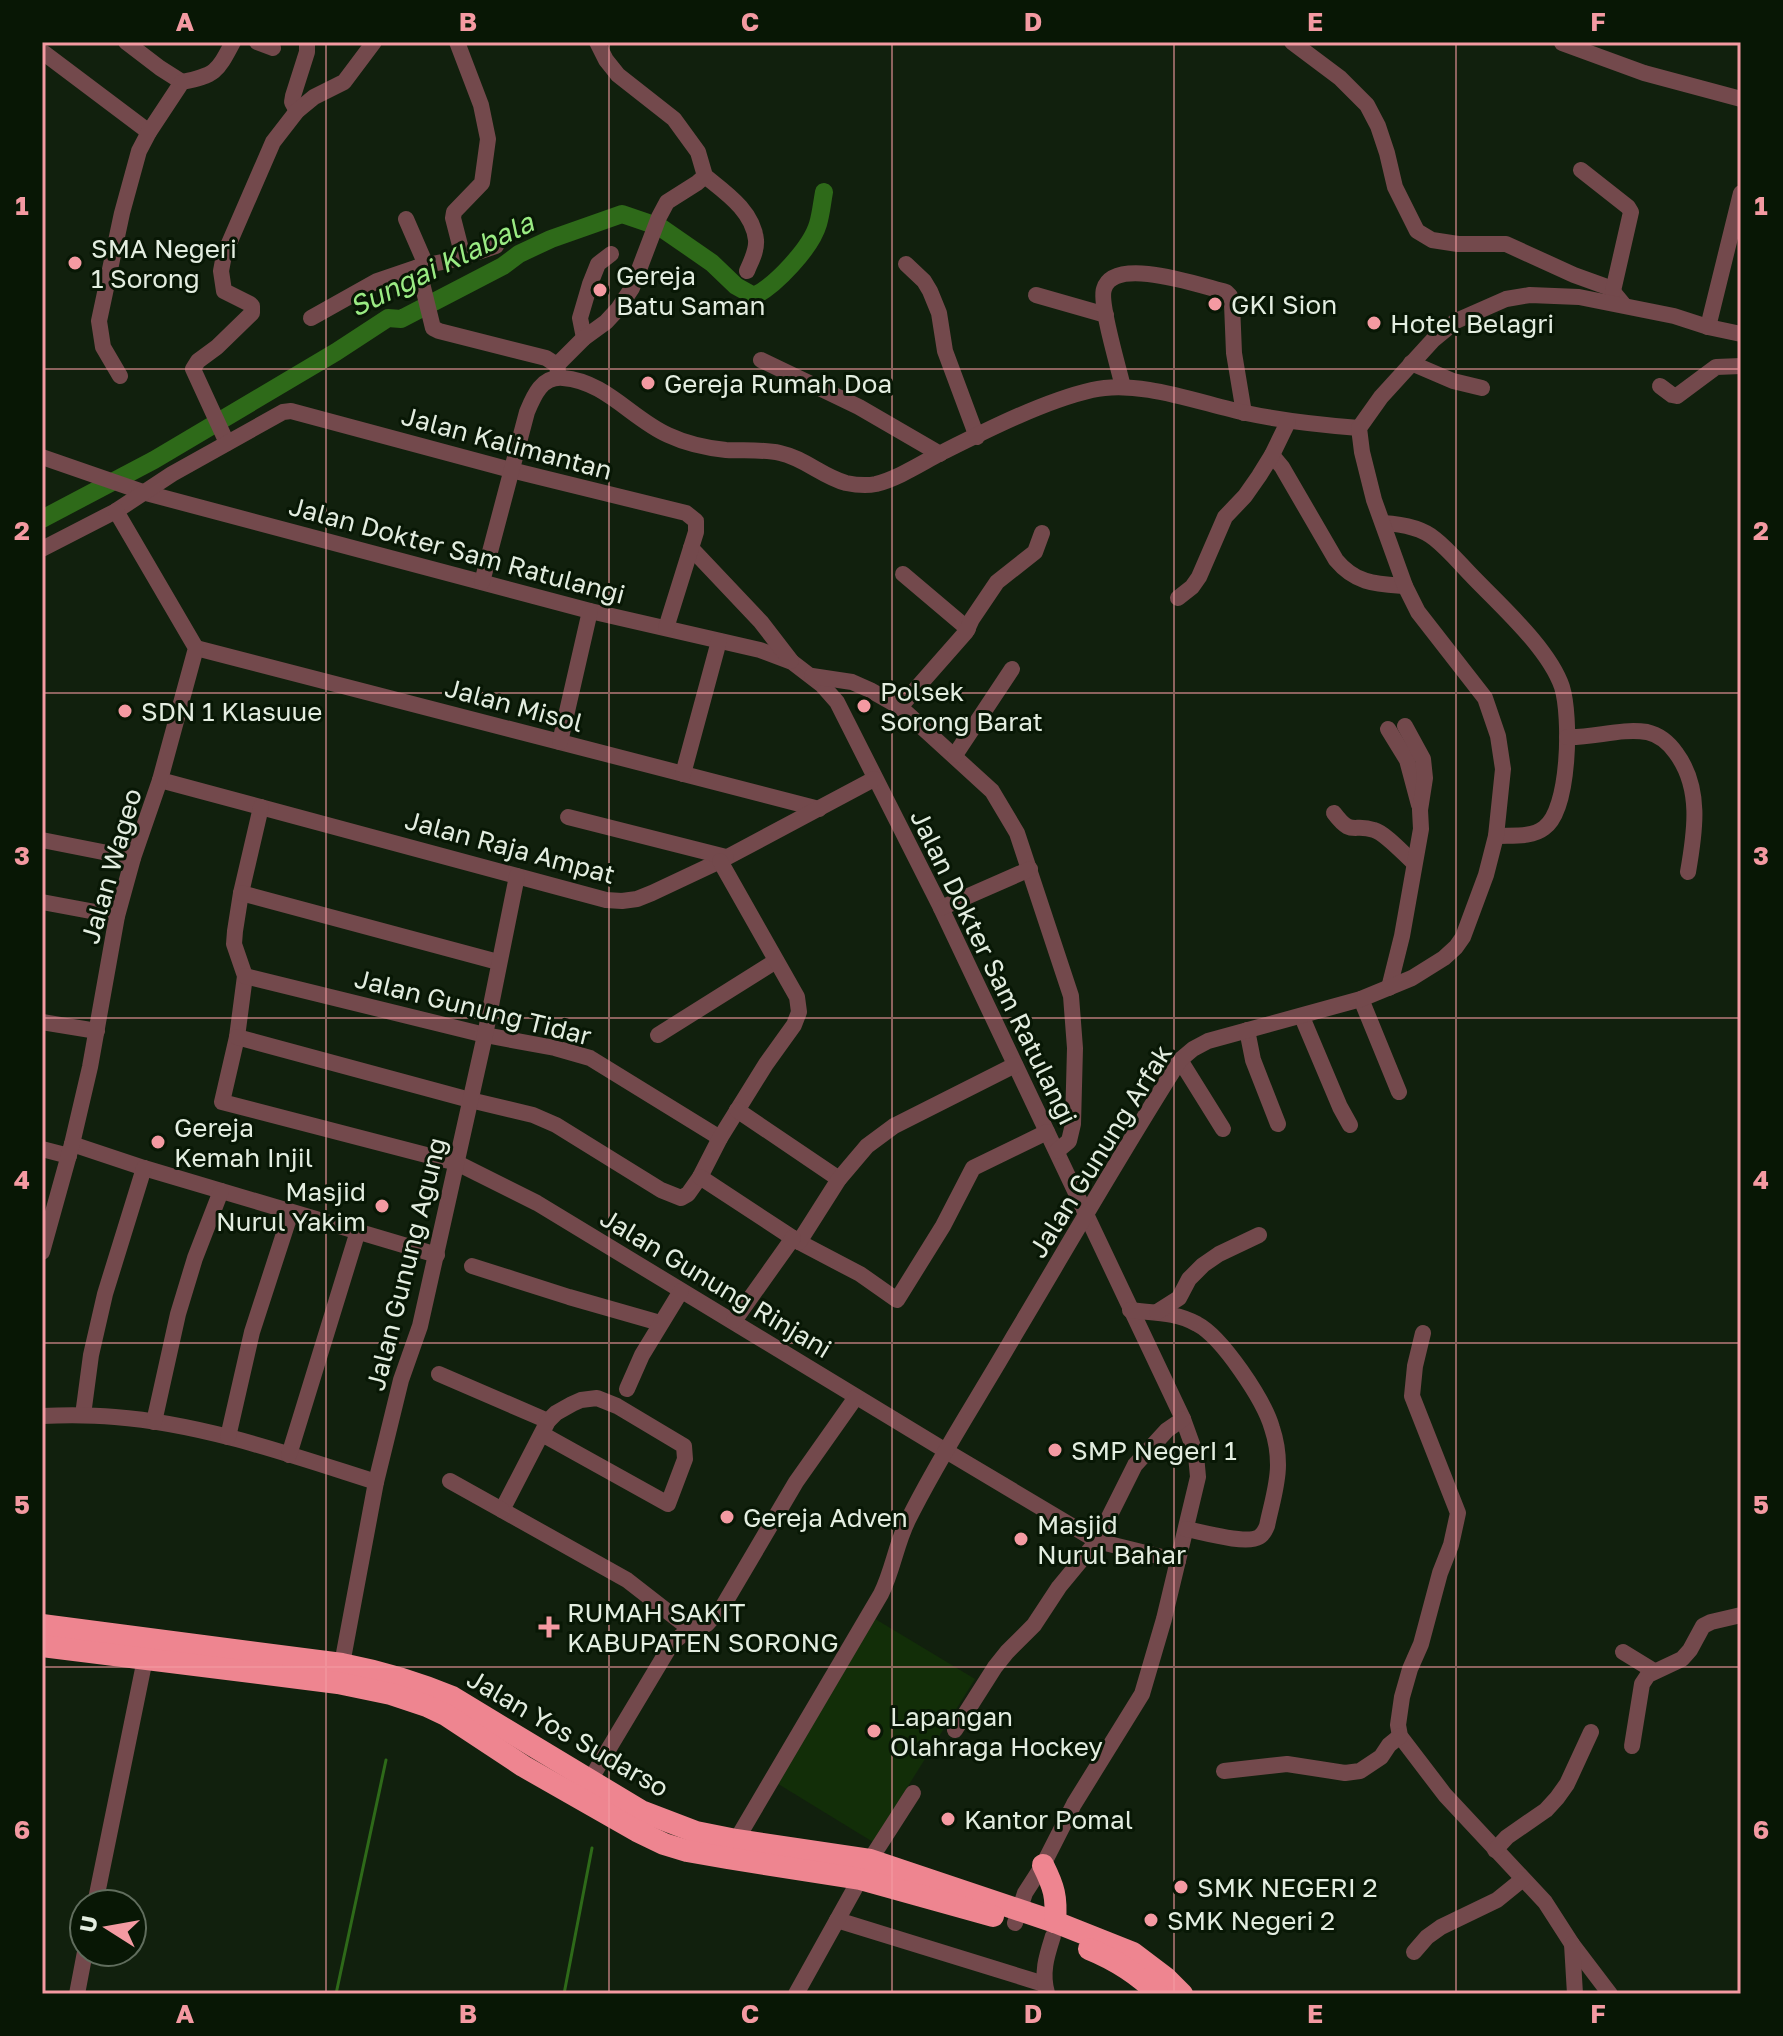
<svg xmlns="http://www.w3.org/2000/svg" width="1783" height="2036" viewBox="0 0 1783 2036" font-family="'Golos Text',sans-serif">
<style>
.green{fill:#122e08}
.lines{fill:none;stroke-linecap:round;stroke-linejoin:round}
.stream{stroke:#2e6a19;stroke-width:3}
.river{stroke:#2e6a19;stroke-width:18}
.minor{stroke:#73494c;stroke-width:16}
.highway{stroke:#ee8590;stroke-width:22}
.grid{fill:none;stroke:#f49aa2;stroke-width:2;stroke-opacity:0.55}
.poi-dot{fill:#f49aa2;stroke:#081705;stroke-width:3}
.labels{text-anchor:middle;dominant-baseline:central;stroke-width:6;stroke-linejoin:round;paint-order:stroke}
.poi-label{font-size:26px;fill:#e3ede0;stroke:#081705;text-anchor:start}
.street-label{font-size:26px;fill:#e3ede0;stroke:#081705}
.water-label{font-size:28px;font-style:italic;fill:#9aeb83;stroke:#081705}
.neatline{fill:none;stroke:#f49aa2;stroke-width:3}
.grid-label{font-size:26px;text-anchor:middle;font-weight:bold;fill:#f49aa2}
</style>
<rect width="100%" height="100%" fill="#11200d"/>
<polygon class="green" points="872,1617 975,1679 873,1842 775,1782"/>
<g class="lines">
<g class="stream">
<polyline points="336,1994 386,1760"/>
<polyline points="564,1994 592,1848"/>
</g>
<path class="river" d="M42 519 154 460 336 352 388 318 401 319 503 266 519 254 551 239 622 214 660 227 712 263 736 286 754 296C775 286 811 248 818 224 821 214 822 203 824 192"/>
<g class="minor">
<polyline points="126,42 160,68 182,82"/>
<polyline points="257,42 273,48"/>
<polyline points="457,42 481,105 488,139 482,183 454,212 453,218 463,257"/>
<polyline points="1292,42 1340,78 1367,105 1378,126 1387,153 1395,187 1417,231 1432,240 1458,244 1506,244 1574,275 1610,288 1624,305"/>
<polyline points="1562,43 1644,73 1741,99"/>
<polyline points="44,53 149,132"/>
<polyline points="297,111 292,102 293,96 307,52 307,42"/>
<polyline points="1581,170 1628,207 1631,212 1613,291"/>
<path d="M705 176C726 193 753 211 756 240 757 251 751 261 747 271"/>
<polyline points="406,219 426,265"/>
<polyline points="496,246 457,259 418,267 433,328 439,331 546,358 557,365 558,372"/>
<polyline points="906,264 924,281 930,291 939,313 945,351 977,437"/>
<polyline points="1036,295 1106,315"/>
<polyline points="311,318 377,281 418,267"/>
<polyline points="1708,327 1741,193"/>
<polyline points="584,338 580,318 590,284 598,264 611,254"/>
<polyline points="761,360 859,407 940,454"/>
<polyline points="1411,363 1453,381 1482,388"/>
<polyline points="557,365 584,338 606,322 618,309 632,288 659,217 667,202 697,183 705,176 698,152 674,119 618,75 606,60 597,42"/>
<path d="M120 376 103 347 99 321 122 213 139 151 149 132 182 82C216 75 217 72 233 42"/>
<polyline points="1660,386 1672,395 1677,396 1716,367 1741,366"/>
<path d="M1123 387C1119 369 1099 303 1104 289 1114 255 1201 286 1226 292L1230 296 1232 304 1234 353 1244 413"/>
<polyline points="227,443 193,369 198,361 217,347 252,313 252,306 250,304 224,291 221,271 224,255 273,142 297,111 314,97 344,82 374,42"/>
<path d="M1272 455 1282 467 1336 560C1356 584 1376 584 1405 586"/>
<polyline points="42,457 146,493 590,611 760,650 792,662 822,685 837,702 941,908 1183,1419 1196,1455 1198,1477 1164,1619 1142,1694 1074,1804 1043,1865 1025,1893 1015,1923"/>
<path d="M1383 523C1401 524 1421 527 1435 539 1449 550 1461 565 1474 578 1502 607 1549 649 1562 687 1571 716 1570 810 1544 828 1531 838 1512 835 1496 836"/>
<polyline points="691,548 761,622 791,661"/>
<polyline points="42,549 116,511 172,474 283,412 291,411 511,470 686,513 696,521 696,532 666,628"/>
<polyline points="903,574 968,629"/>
<path d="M482 582 527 412C534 395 542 376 563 378 605 381 632 419 668 435 685 443 707 448 726 450 744 451 762 449 780 453 804 458 823 477 846 483 856 485 866 486 876 484 899 478 920 464 941 453 985 431 1044 401 1092 390 1139 379 1199 403 1246 413 1283 421 1321 425 1359 428"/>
<polyline points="1178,598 1192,587 1199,577 1225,517 1245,496 1259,476 1272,455 1288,422"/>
<polyline points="196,648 819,809"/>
<polyline points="812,676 852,682 870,690 900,707 992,791 1017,833 1071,996 1075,1048 1073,1124 1069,1141 1057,1151"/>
<polyline points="900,707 966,632 972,619 997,582 1035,552 1042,533"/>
<polyline points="1388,729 1407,760 1419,805"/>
<path d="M1567 737C1594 738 1620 728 1647 732 1660 735 1669 743 1676 753 1702 788 1695 832 1688 872"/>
<polyline points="560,742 590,611"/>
<polyline points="955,755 1012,669"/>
<polyline points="683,774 719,641"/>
<polyline points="160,780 606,900 622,901 637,899 652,893 720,861 874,779"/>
<polyline points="261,807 241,893 235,931 234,944 245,976 237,1037 222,1102 457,1163 537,1203 946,1451 1097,1541 1178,1561"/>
<path d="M1334 813C1352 837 1353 823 1374 830 1385 833 1404 854 1414 863"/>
<polyline points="568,817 726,857"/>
<polyline points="42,840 133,858"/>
<polyline points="241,893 498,962"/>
<polyline points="42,902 117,916"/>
<polyline points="941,908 1030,869"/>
<polyline points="245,976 485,1035 555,1048 590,1058 720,1138"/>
<polyline points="1389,988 1402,936 1421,829 1420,810 1425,778 1423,759 1405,726"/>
<polyline points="1361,999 1399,1092"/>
<polyline points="1302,1017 1340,1107 1350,1125"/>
<polyline points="42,1022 97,1031"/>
<polyline points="1247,1030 1253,1060 1278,1124"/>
<polyline points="658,1035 776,961"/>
<polyline points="237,1037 470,1100 533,1115 556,1125 661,1190 681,1198 688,1194 700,1177 720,1138 766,1064 794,1025 799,1012 797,997 720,861"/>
<polyline points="1180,1060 1223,1129"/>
<polyline points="737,1110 839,1179"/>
<polyline points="72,1144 144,1168 437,1255"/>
<polyline points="42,1149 69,1156"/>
<polyline points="700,1177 799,1242 860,1274 897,1300 943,1226 973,1168 1047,1132"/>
<polyline points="799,1242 839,1179 867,1146 894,1126 1015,1065"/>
<polyline points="42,1252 72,1144 90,1067 117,916 133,858 160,780 196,648 116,511"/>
<polyline points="472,1266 569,1297 660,1323"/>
<path d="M1130 1310C1153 1313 1176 1312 1197 1324 1222 1337 1264 1400 1272 1428 1276 1440 1278 1453 1278 1465 1278 1485 1271 1506 1267 1526 1265 1530 1264 1534 1259 1537 1246 1545 1202 1532 1186 1529"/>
<polyline points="1157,1312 1179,1298 1189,1279 1203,1265 1219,1254 1259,1235"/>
<polyline points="734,1321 793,1238"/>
<polyline points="1423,1333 1415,1366 1412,1396 1458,1513 1451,1545 1440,1573 1421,1644 1410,1669 1402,1697 1398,1725 1400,1736 1445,1795 1545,1902 1572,1944 1610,1994"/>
<polyline points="439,1374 548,1421"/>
<polyline points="627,1389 642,1355 681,1291"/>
<polyline points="83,1415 91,1355 105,1294 144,1168"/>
<path d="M42 1416C67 1415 91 1415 115 1417 204 1424 291 1455 376 1482"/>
<polyline points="154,1422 178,1314 195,1258 221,1191"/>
<polyline points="542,1434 668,1504 685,1459 684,1446 617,1406 597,1398 581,1400 572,1404 556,1413 548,1421 502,1510 627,1580 690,1629"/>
<polyline points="228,1437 252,1332 291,1212"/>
<polyline points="289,1455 358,1231"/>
<polyline points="450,1481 502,1510"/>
<polyline points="1623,1652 1654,1671"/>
<polyline points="342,1664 376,1482 401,1380 420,1326 485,1035 517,876"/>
<polyline points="955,1730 995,1667 1007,1652 1034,1625 1059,1587 1097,1541 1135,1465 1167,1430 1183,1419"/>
<polyline points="1632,1746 1642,1684 1648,1675 1682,1659 1690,1650 1703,1626 1711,1622 1741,1615"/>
<polyline points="1224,1771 1287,1764 1345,1773 1360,1771 1381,1757 1389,1745 1400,1736"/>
<polyline points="590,1780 672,1643 690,1629 707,1624 723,1606 796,1482 856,1397"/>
<path d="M731 1849 881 1594C893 1570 896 1544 908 1520 939 1457 979 1397 1014 1336 1069 1244 1122 1151 1180 1060L1193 1049 1208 1041 1361 999 1412 978 1444 958 1456 947 1463 937 1486 875 1496 836 1503 769 1498 736 1485 698 1418 612 1405 586 1374 500 1362 452 1359 428 1381 397 1433 340 1456 321 1506 299 1530 295 1579 297 1674 316 1708 327 1741 334"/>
<polyline points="1495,1850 1507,1837 1546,1810 1557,1798 1567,1784 1591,1732"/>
<polyline points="870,1860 913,1793"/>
<polyline points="95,1904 145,1659"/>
<polyline points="837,1920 1044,1984"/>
<polyline points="1572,1944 1575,1994"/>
<polyline points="1414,1952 1427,1937 1441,1927 1497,1900 1523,1879"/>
<path d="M1047 1993C1041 1972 1047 1955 1053 1936"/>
<polyline points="77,1994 85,1952"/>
<polyline points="796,1994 860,1879"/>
</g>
<g class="highway">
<path d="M42 1625 342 1664C383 1672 414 1681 452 1697L641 1811 696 1832 736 1840 870 1860 1055 1922 1133 1953 1166 1978 1182 1994"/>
<polyline points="42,1646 338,1683 391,1694 427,1706 446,1715 523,1766 637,1831 664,1844 687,1851 727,1858 860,1879 993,1916"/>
<path d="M1043 1865C1054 1887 1057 1897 1055 1922"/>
<path d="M1089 1949C1116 1960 1138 1974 1158 1994"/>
</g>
</g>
<path class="grid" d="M326 42V1994M609 42V1994M892 42V1994M1174 42V1994M1456 42V1994M42 369H1741M42 693H1741M42 1018H1741M42 1343H1741M42 1667H1741"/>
<g class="poi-dot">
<circle cx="75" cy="263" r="8"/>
<circle cx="600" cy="290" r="8"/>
<circle cx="1215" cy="304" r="8"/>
<circle cx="1374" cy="323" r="8"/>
<circle cx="648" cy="383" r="8"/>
<circle cx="864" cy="706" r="8"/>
<circle cx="125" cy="711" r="8"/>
<circle cx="158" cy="1142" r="8"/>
<circle cx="382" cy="1206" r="8"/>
<circle cx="1055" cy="1450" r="8"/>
<circle cx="727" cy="1517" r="8"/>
<circle cx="1021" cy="1539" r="8"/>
<path d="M545 1615h8v8h8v8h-8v8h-8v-8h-8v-8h8z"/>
<circle cx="874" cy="1731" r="8"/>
<circle cx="948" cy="1819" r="8"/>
<circle cx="1181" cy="1887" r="8"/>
<circle cx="1151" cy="1920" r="8"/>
</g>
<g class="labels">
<g class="poi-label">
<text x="91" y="248">SMA Negeri<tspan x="91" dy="30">1 Sorong</tspan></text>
<text x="616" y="275">Gereja<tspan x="616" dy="30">Batu Saman</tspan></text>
<text x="1231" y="304">GKI Sion</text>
<text x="1390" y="323">Hotel Belagri</text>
<text x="664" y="383">Gereja Rumah Doa</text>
<text x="880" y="691">Polsek<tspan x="880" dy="30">Sorong Barat</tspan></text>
<text x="141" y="711">SDN 1 Klasuue</text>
<text x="174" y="1127">Gereja<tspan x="174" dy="30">Kemah Injil</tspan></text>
<text x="366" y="1191" text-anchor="end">Masjid<tspan x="366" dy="30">Nurul Yakim</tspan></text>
<text x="1071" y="1450">SMP NegerI 1</text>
<text x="743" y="1517">Gereja Adven</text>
<text x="1037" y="1524">Masjid<tspan x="1037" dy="30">Nurul Bahar</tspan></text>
<text x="567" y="1612">RUMAH SAKIT<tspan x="567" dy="30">KABUPATEN SORONG</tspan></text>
<text x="890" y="1716">Lapangan<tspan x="890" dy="30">Olahraga Hockey</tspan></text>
<text x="964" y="1819">Kantor Pomal</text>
<text x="1197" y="1887">SMK NEGERI 2</text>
<text x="1167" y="1920">SMK Negeri 2</text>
</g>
<g class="street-label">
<text transform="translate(507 443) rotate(15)">Jalan Kalimantan</text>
<text transform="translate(457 550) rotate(15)">Jalan Dokter Sam Ratulangi</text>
<text transform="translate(514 705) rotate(15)">Jalan Misol</text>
<text transform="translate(510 847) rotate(15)">Jalan Raja Ampat</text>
<text transform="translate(111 866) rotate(-74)">Jalan Wageo</text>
<text transform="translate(994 967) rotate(64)">Jalan Dokter Sam Ratulangi</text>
<text transform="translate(473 1007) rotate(14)">Jalan Gunung Tidar</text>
<text transform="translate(1100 1151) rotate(-58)">Jalan Gunung Arfak</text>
<text transform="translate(406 1264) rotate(-76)">Jalan Gunung Agung</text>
<text transform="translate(716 1283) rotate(31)">Jalan Gunung Rinjani</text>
<text transform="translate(568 1733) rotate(30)">Jalan Yos Sudarso</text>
</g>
<g class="water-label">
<text transform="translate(441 264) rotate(-26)">Sungai Klabala</text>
</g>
</g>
<rect width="1783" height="2036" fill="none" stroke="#081705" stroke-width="88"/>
<g transform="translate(108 1928) rotate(281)"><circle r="38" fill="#081705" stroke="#606d5d" stroke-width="2"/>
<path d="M0-6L14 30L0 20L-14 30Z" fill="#f49aa2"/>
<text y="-12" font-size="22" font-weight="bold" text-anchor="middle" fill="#e3ede0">U</text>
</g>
<rect x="44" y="44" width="1695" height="1948" class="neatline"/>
<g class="grid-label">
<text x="185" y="31">A</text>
<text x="468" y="31">B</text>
<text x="750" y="31">C</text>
<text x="1033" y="31">D</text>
<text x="1315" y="31">E</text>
<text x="1598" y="31">F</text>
<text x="22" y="215">1</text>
<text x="1761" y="215">1</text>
<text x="22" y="540">2</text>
<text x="1761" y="540">2</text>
<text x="22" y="865">3</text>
<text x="1761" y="865">3</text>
<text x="22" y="1189">4</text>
<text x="1761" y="1189">4</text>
<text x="22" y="1514">5</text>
<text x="1761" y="1514">5</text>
<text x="22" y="1839">6</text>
<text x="1761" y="1839">6</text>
<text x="185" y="2023">A</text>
<text x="468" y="2023">B</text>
<text x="750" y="2023">C</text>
<text x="1033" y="2023">D</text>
<text x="1315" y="2023">E</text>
<text x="1598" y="2023">F</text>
</g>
</svg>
